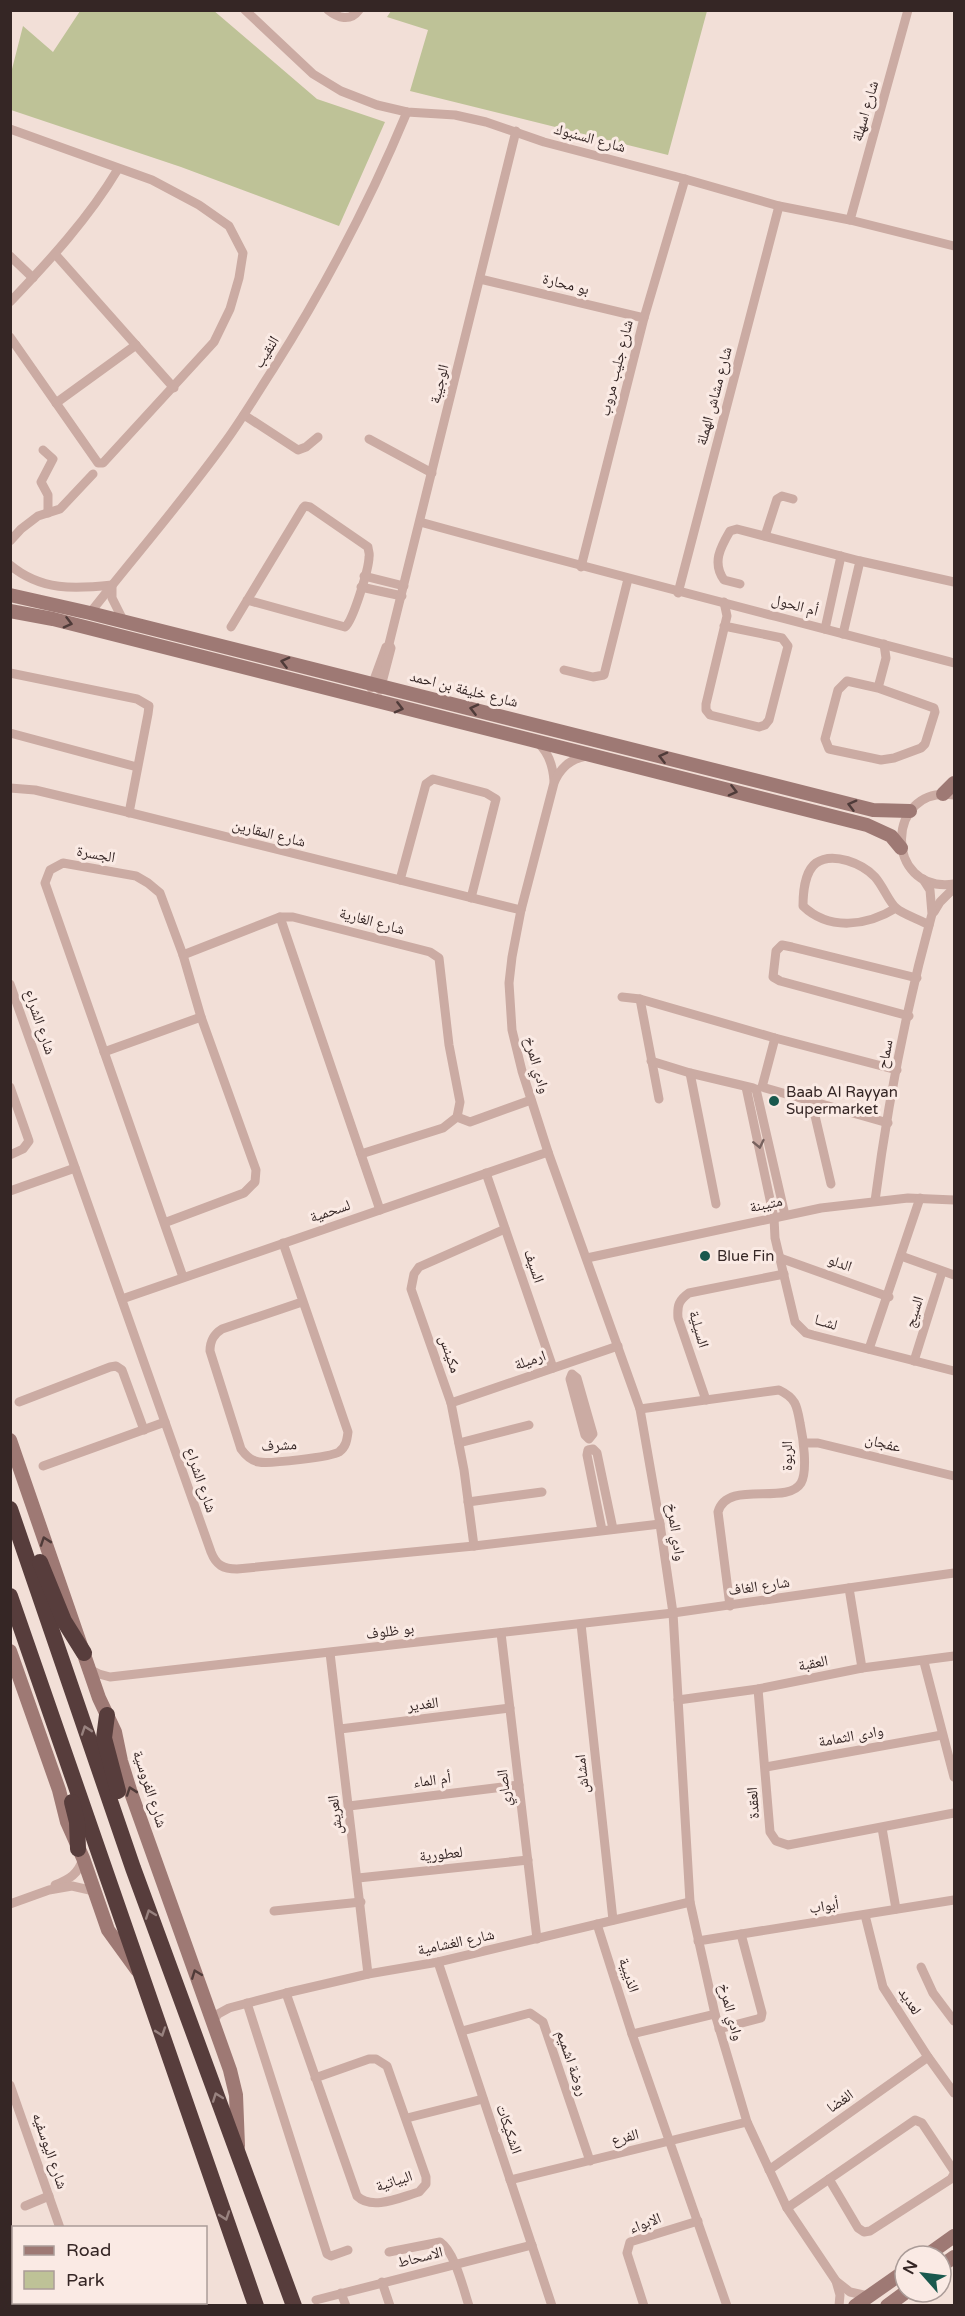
<svg xmlns="http://www.w3.org/2000/svg" width="965" height="2316" viewBox="0 0 965 2316" font-family="'Varela Round','Noto Naskh Arabic',sans-serif">
<style>
.green{fill:#bec297}
.lines{fill:none;stroke-linecap:round;stroke-linejoin:round}
.street{stroke:#cbaba3;stroke-width:9}
.secondary{stroke:#9e7974;stroke-width:14}
.highway{stroke:#573d3c;stroke-width:16}
.oneway{stroke:#4f3b39}
.oneway2{stroke:#78625e}
.oneway3{stroke:#98827f}
.poi-dot{fill:#19584d;stroke:#faeae4;stroke-width:2}
.labels{text-anchor:middle;dominant-baseline:central;stroke-width:6;stroke-linejoin:round;paint-order:stroke}
.street-label{font-size:15px;fill:#352625;stroke:#faeae4}
.poi-label{font-size:15px;fill:#352625;stroke:#faeae4;text-anchor:start}
</style>
<rect width="100%" height="100%" fill="#f2dfd7"/>
<g class="green">
<polygon points="213,10 317,99 385,122 339,226 181,167 11,110 11,73 23,26 53,52 80,11"/>
<polygon points="391,11 391,10 707,11 668,155 410,91 428,30 387,17"/>
</g>
<g class="lines">
<g class="street">
<polyline points="245,10 313,74 341,91 377,105 407,112 455,115 486,122 544,142 685,179 779,206 850,220 954,246"/>
<path d="M328 10C338 18 350 22 359 10"/>
<polyline points="10,129 152,180 199,205 229,226 243,253 239,278 230,309 214,342 103,463 98,463 10,337"/>
<polyline points="850,220 908,10"/>
<polyline points="55,254 174,388"/>
<polyline points="10,256 33,278"/>
<polyline points="480,279 644,318"/>
<path d="M10 302C50 260 88 219 118 169"/>
<polyline points="56,403 136,345"/>
<polyline points="244,415 298,450 306,447 318,437"/>
<polyline points="369,439 432,473"/>
<polyline points="43,450 53,459 41,482 48,495 48,513"/>
<path d="M420 522C598 571 776 616 954 663"/>
<polyline points="765,536 777,499 782,496 793,499"/>
<polyline points="10,541 21,529 38,516 60,509 93,474"/>
<polyline points="860,561 954,582"/>
<path d="M10 565C41 591 75 589 112 585"/>
<polyline points="581,567 644,318 685,179"/>
<polyline points="364,576 404,586"/>
<path d="M740 584 724 580C712 563 720 548 730 531L737 529 841 556"/>
<polyline points="112,585 112,598 124,622"/>
<polyline points="361,587 402,596"/>
<polyline points="678,593 779,206"/>
<polyline points="724,602 727,616 706,704 706,710 710,715 759,727 765,725 769,720 788,646 782,638 724,626"/>
<path d="M90 613C134 557 181 503 223 445 241 421 256 395 273 369 325 287 370 201 407 112"/>
<path d="M231 627 303 508 305 506 310 507 368 547C368 550 370 554 369 557 369 568 353 621 345 627L247 600"/>
<polyline points="825,629 841,556 860,561 843,634"/>
<polyline points="564,670 593,677 604,675 628,579"/>
<polyline points="10,673 137,699 149,706 148,714 129,813"/>
<polyline points="371,688 386,647"/>
<polyline points="878,688 934,708 935,712 925,744 921,748 894,758 881,760 829,749 825,739 838,690 847,681 878,688 886,658 884,644"/>
<polyline points="380,690 391,648 389,644 516,131"/>
<polyline points="10,733 137,767"/>
<path d="M538 743C549 753 553 765 554 781"/>
<path d="M586 756C570 759 560 768 554 783L521 910 512 957 509 983 512 1030 522 1071 548 1152 640 1409 660 1524 673 1613 690 1902 715 2014 747 2122 787 2208 836 2281 850 2292 868 2296"/>
<polyline points="10,788 35,790 123,811 521,910"/>
<path d="M954 795C885 784 883 894 954 884"/>
<polyline points="400,880 426,784 433,779 486,793 496,799 471,898"/>
<path d="M896 908C867 926 829 931 803 906 803 893 805 871 816 863 833 851 863 864 875 877 883 886 889 902 896 908 902 914 921 920 929 925"/>
<polyline points="934,912 940,902 954,888"/>
<polyline points="280,917 380,1210"/>
<polyline points="183,955 280,917 293,917 430,952 439,958 449,1045 460,1102 457,1117 443,1128 361,1154"/>
<path d="M10 984 211 1552C216 1565 223 1569 237 1569L474 1546 660 1524"/>
<polyline points="622,997 640,999 775,1038 897,1070"/>
<polyline points="640,999 659,1099"/>
<polyline points="909,1016 780,981 773,977 776,951 782,945 792,947 917,978"/>
<polyline points="775,1038 762,1087 888,1123"/>
<polyline points="104,1052 201,1017"/>
<polyline points="651,1061 690,1073 753,1088"/>
<polyline points="690,1073 716,1204"/>
<polyline points="10,1087 29,1141 23,1149 10,1155"/>
<polyline points="746,1087 774,1218 775,1238 795,1322 806,1333 813,1335 954,1371"/>
<polyline points="756,1089 785,1215"/>
<polyline points="812,1103 831,1184"/>
<polyline points="457,1117 470,1122 531,1100"/>
<polyline points="486,1173 553,1368"/>
<polyline points="10,1191 75,1168"/>
<path d="M875 1201C887 1108 907 1005 932 914L930 890 923 879"/>
<polyline points="164,1223 244,1193 255,1182 256,1170 201,1017 183,955 160,893 148,883 136,876 63,863 50,870 45,883 164,1223 183,1277"/>
<path d="M283 1243 348 1432C347 1440 346 1447 339 1452 331 1457 269 1464 259 1462 251 1461 246 1456 241 1449L210 1351C210 1340 214 1334 222 1329L302 1302"/>
<polyline points="901,1256 954,1275"/>
<polyline points="587,1258 821,1208 908,1198 954,1200"/>
<polyline points="780,1258 889,1297"/>
<polyline points="122,1299 548,1152"/>
<polyline points="869,1349 920,1198"/>
<polyline points="914,1361 942,1272"/>
<polygon points="572,1374 577,1378 593,1434 589,1439 585,1435 570,1379"/>
<path d="M706 1400 678 1318C677 1305 679 1300 689 1293L784 1274"/>
<polyline points="19,1402 110,1367 116,1366 122,1370 144,1430"/>
<polyline points="451,1403 618,1346"/>
<path d="M640 1409 779 1390C796 1398 797 1406 800 1423 803 1437 808 1471 801 1483 787 1506 727 1479 718 1512L730 1606"/>
<polyline points="459,1443 529,1425"/>
<polyline points="804,1443 818,1443 954,1476"/>
<polyline points="43,1466 165,1422"/>
<polyline points="468,1502 542,1492"/>
<polyline points="602,1530 587,1455 588,1450 593,1449 597,1453 613,1529"/>
<polyline points="474,1546 464,1470 451,1403 411,1289 414,1274 419,1267 505,1229"/>
<polyline points="849,1588 862,1668"/>
<polyline points="581,1624 613,1920"/>
<polyline points="501,1633 537,1939"/>
<polyline points="330,1653 368,1974"/>
<polyline points="924,1662 954,1777"/>
<polyline points="89,1669 99,1674 110,1677 673,1613 954,1573"/>
<polyline points="758,1689 770,1832 776,1841 788,1845 954,1813"/>
<polyline points="678,1700 758,1689 862,1668 954,1656"/>
<polyline points="340,1729 510,1708"/>
<polyline points="766,1767 942,1735"/>
<polyline points="349,1806 519,1785"/>
<polyline points="882,1828 896,1909"/>
<polyline points="358,1878 528,1860"/>
<path d="M55 1885C70 1879 78 1874 83 1859"/>
<polyline points="10,1904 49,1890 72,1886 94,1891"/>
<polyline points="274,1911 361,1902"/>
<polyline points="865,1915 883,1987 928,2057 954,2093"/>
<polyline points="597,1924 632,2034 727,2306"/>
<polyline points="698,1941 954,1900"/>
<polyline points="438,1962 552,2306"/>
<polyline points="921,1967 933,1993 954,2021"/>
<path d="M286 1993 357 2196C372 2211 401 2197 419 2192L426 2184V2177L387 2066 376 2059H369L315 2078"/>
<polyline points="247,2003 327,2254 331,2256 348,2250"/>
<polyline points="214,2020 218,2014 229,2008 286,1993 368,1974 438,1962 690,1902"/>
<polyline points="719,2029 761,2018 762,2013 741,1934"/>
<polyline points="462,2031 530,2013 543,2022 590,2161"/>
<polyline points="632,2034 715,2014"/>
<polyline points="10,2085 60,2228"/>
<polyline points="407,2118 483,2099"/>
<polyline points="769,2170 928,2057"/>
<polyline points="829,2179 858,2228 864,2232 870,2231 951,2179 954,2174"/>
<polyline points="510,2180 747,2122"/>
<polyline points="25,2206 49,2196"/>
<polyline points="787,2208 915,2120 922,2123 954,2171"/>
<path d="M389 2252 440 2242C455 2252 463 2288 469 2306"/>
<polyline points="836,2281 840,2295 839,2306"/>
<polyline points="382,2282 390,2306"/>
<polyline points="341,2293 346,2306"/>
<polyline points="316,2300 532,2245"/>
<polyline points="60,2302 61,2306"/>
<polyline points="87,2302 88,2306"/>
<polyline points="644,2306 627,2253 630,2242 698,2221"/>
</g>
<g class="secondary">
<polyline points="10,595 90,613 873,810 910,811"/>
<polyline points="10,611 53,619 867,825 891,836 901,848"/>
<polyline points="943,794 954,783"/>
<polyline points="10,1440 99,1698 115,1732 121,1761 130,1790 230,2070 236,2095 238,2146"/>
<polyline points="10,1651 59,1790 67,1822 83,1858 108,1930 137,1970"/>
<polyline points="926,2256 954,2236"/>
<polyline points="941,2266 954,2257"/>
<polyline points="855,2306 905,2271"/>
<polyline points="887,2306 906,2292"/>
</g>
<g class="highway">
<polyline points="10,1509 133,1868 294,2306"/>
<polyline points="40,1562 64,1621 84,1653"/>
<polyline points="10,1596 256,2306"/>
<polyline points="107,1715 104,1738 118,1791"/>
<polyline points="72,1802 77,1822 78,1849"/>
</g>
</g>
<defs><path id="oneway-chevron" d="M-2-3.5L2.5 0L-2 3.5" fill="none" stroke-width="1.6" stroke-linecap="round" stroke-linejoin="round" transform="scale(1.5)"/></defs>
<g class="oneway">
<use href="#oneway-chevron" transform="translate(68 623) rotate(15)"/>
<use href="#oneway-chevron" transform="translate(285 662) rotate(-166)"/>
<use href="#oneway-chevron" transform="translate(399 708) rotate(14)"/>
<use href="#oneway-chevron" transform="translate(474 709) rotate(-166)"/>
<use href="#oneway-chevron" transform="translate(663 757) rotate(-166)"/>
<use href="#oneway-chevron" transform="translate(733 791) rotate(14)"/>
<use href="#oneway-chevron" transform="translate(852 805) rotate(-165)"/>
<use href="#oneway-chevron" transform="translate(45 1541) rotate(-109)"/>
<use href="#oneway-chevron" transform="translate(131 1791) rotate(-109)"/>
<use href="#oneway-chevron" transform="translate(196 1974) rotate(-111)"/>
</g>
<use class="oneway2" href="#oneway-chevron" transform="translate(759 1144) rotate(78)"/>
<g class="oneway3">
<use href="#oneway-chevron" transform="translate(86 1730) rotate(-109)"/>
<use href="#oneway-chevron" transform="translate(150 1914) rotate(-110)"/>
<use href="#oneway-chevron" transform="translate(161 2032) rotate(71)"/>
<use href="#oneway-chevron" transform="translate(217 2097) rotate(-110)"/>
<use href="#oneway-chevron" transform="translate(225 2216) rotate(71)"/>
</g>
<g class="poi-dot">
<circle cx="774" cy="1101" r="6"/>
<circle cx="705" cy="1256" r="6"/>
</g>
<g class="labels">
<g class="street-label">
<text transform="translate(865 111) rotate(-74)">شارع اسهلة</text>
<text transform="translate(590 138) rotate(15)">شارع السنبوك</text>
<text transform="translate(566 284) rotate(14)">بو محارة</text>
<text transform="translate(266 352) rotate(-58)">النقيب</text>
<text transform="translate(616 368) rotate(-76)">شارع جليب مروب</text>
<text transform="translate(439 384) rotate(-76)">الوجيبة</text>
<text transform="translate(714 396) rotate(-75)">شارع مشاش الهملة</text>
<text transform="translate(795 605) rotate(15)">أم الحول</text>
<text transform="translate(464 689) rotate(14)">شارع خليفة بن احمد</text>
<text transform="translate(269 833) rotate(14)">شارع المقارين</text>
<text transform="translate(96 854) rotate(10)">الجسرة</text>
<text transform="translate(372 921) rotate(15)">شارع الغارية</text>
<text transform="translate(40 1022) rotate(71)">شارع الشراع</text>
<text transform="translate(885 1054) rotate(-79)">سماح</text>
<text transform="translate(537 1065) rotate(74)">وادي المرخ</text>
<text transform="translate(766 1204) rotate(-13)">متيبنة</text>
<text transform="translate(330 1211) rotate(-19)">لسحمية</text>
<text transform="translate(840 1263) rotate(20)">الدلو</text>
<text transform="translate(534 1266) rotate(71)">السيف</text>
<text transform="translate(914 1312) rotate(-73)">السيج</text>
<text transform="translate(826 1322) rotate(17)">لشــا</text>
<text transform="translate(699 1329) rotate(74)">السيلية</text>
<text transform="translate(450 1354) rotate(71)">مكينس</text>
<text transform="translate(530 1360) rotate(-19)">ارميلة</text>
<text transform="translate(883 1443) rotate(14)">عفجان</text>
<text transform="translate(279 1445) rotate(-3)">مشرف</text>
<text transform="translate(787 1456) rotate(-90)">الربوة</text>
<text transform="translate(201 1480) rotate(71)">شارع الشراع</text>
<text transform="translate(676 1532) rotate(81)">وادي المرخ</text>
<text transform="translate(759 1586) rotate(-8)">شارع الغاف</text>
<text transform="translate(390 1631) rotate(-7)">بو ظلوف</text>
<text transform="translate(813 1663) rotate(-11)">العقبة</text>
<text transform="translate(423 1704) rotate(-7)">الغدير</text>
<text transform="translate(851 1736) rotate(-10)">وادى الثمامة</text>
<text transform="translate(582 1774) rotate(-96)">امشاش</text>
<text transform="translate(432 1780) rotate(-7)">أم الماء</text>
<text transform="translate(504 1788) rotate(-97)">الصاري</text>
<text transform="translate(150 1789) rotate(72)">شارع الفروسية</text>
<text transform="translate(753 1803) rotate(-94)">العقدة</text>
<text transform="translate(335 1815) rotate(-97)">العريش</text>
<text transform="translate(441 1854) rotate(-6)">لعطورية</text>
<text transform="translate(824 1906) rotate(-9)">أبواب</text>
<text transform="translate(456 1942) rotate(-12)">شارع الغشامية</text>
<text transform="translate(629 1975) rotate(72)">الذيبية</text>
<text transform="translate(910 2001) rotate(57)">لعديد</text>
<text transform="translate(731 2012) rotate(75)">وادي المرخ</text>
<text transform="translate(572 2063) rotate(71)">روضة اشميم</text>
<text transform="translate(840 2101) rotate(-35)">الغضا</text>
<text transform="translate(509 2129) rotate(71)">الشكيكات</text>
<text transform="translate(625 2137) rotate(-14)">الفرع</text>
<text transform="translate(50 2151) rotate(71)">شارع اليوسفيه</text>
<text transform="translate(394 2181) rotate(-18)">البياتية</text>
<text transform="translate(645 2223) rotate(-21)">الابواء</text>
<text transform="translate(420 2257) rotate(-14)">الاسحاط</text>
</g>
<g class="poi-label">
<text x="786" y="1092">Baab Al Rayyan<tspan x="786" dy="17">Supermarket</tspan></text>
<text x="717" y="1256">Blue Fin</text>
</g>
</g>
<rect width="965" height="2316" fill="none" stroke="#352625" stroke-width="24"/>
<rect x="12" y="2226" width="195" height="78" fill="#faeae4" stroke="#ab9c98" stroke-width="1.5"/>
<rect x="24" y="2246" width="30" height="9" fill="#9e7974" stroke="#ab9c98" stroke-width="1.5"/>
<text x="66" y="2256" font-size="18" fill="#352625">Road</text>
<rect x="24" y="2271" width="30" height="18" fill="#bec297" stroke="#ab9c98" stroke-width="1.5"/>
<text x="66" y="2286" font-size="18" fill="#352625">Park</text>
<g transform="translate(923 2274) rotate(298)"><circle r="28" fill="#faeae4" stroke="#ab9c98" stroke-width="1.5"/>
<path d="M0-4.5L10 22L0 15L-10 22Z" fill="#19584d"/>
<text y="-9" font-size="16" font-weight="bold" text-anchor="middle" fill="#352625">N</text>
</g>
</svg>
